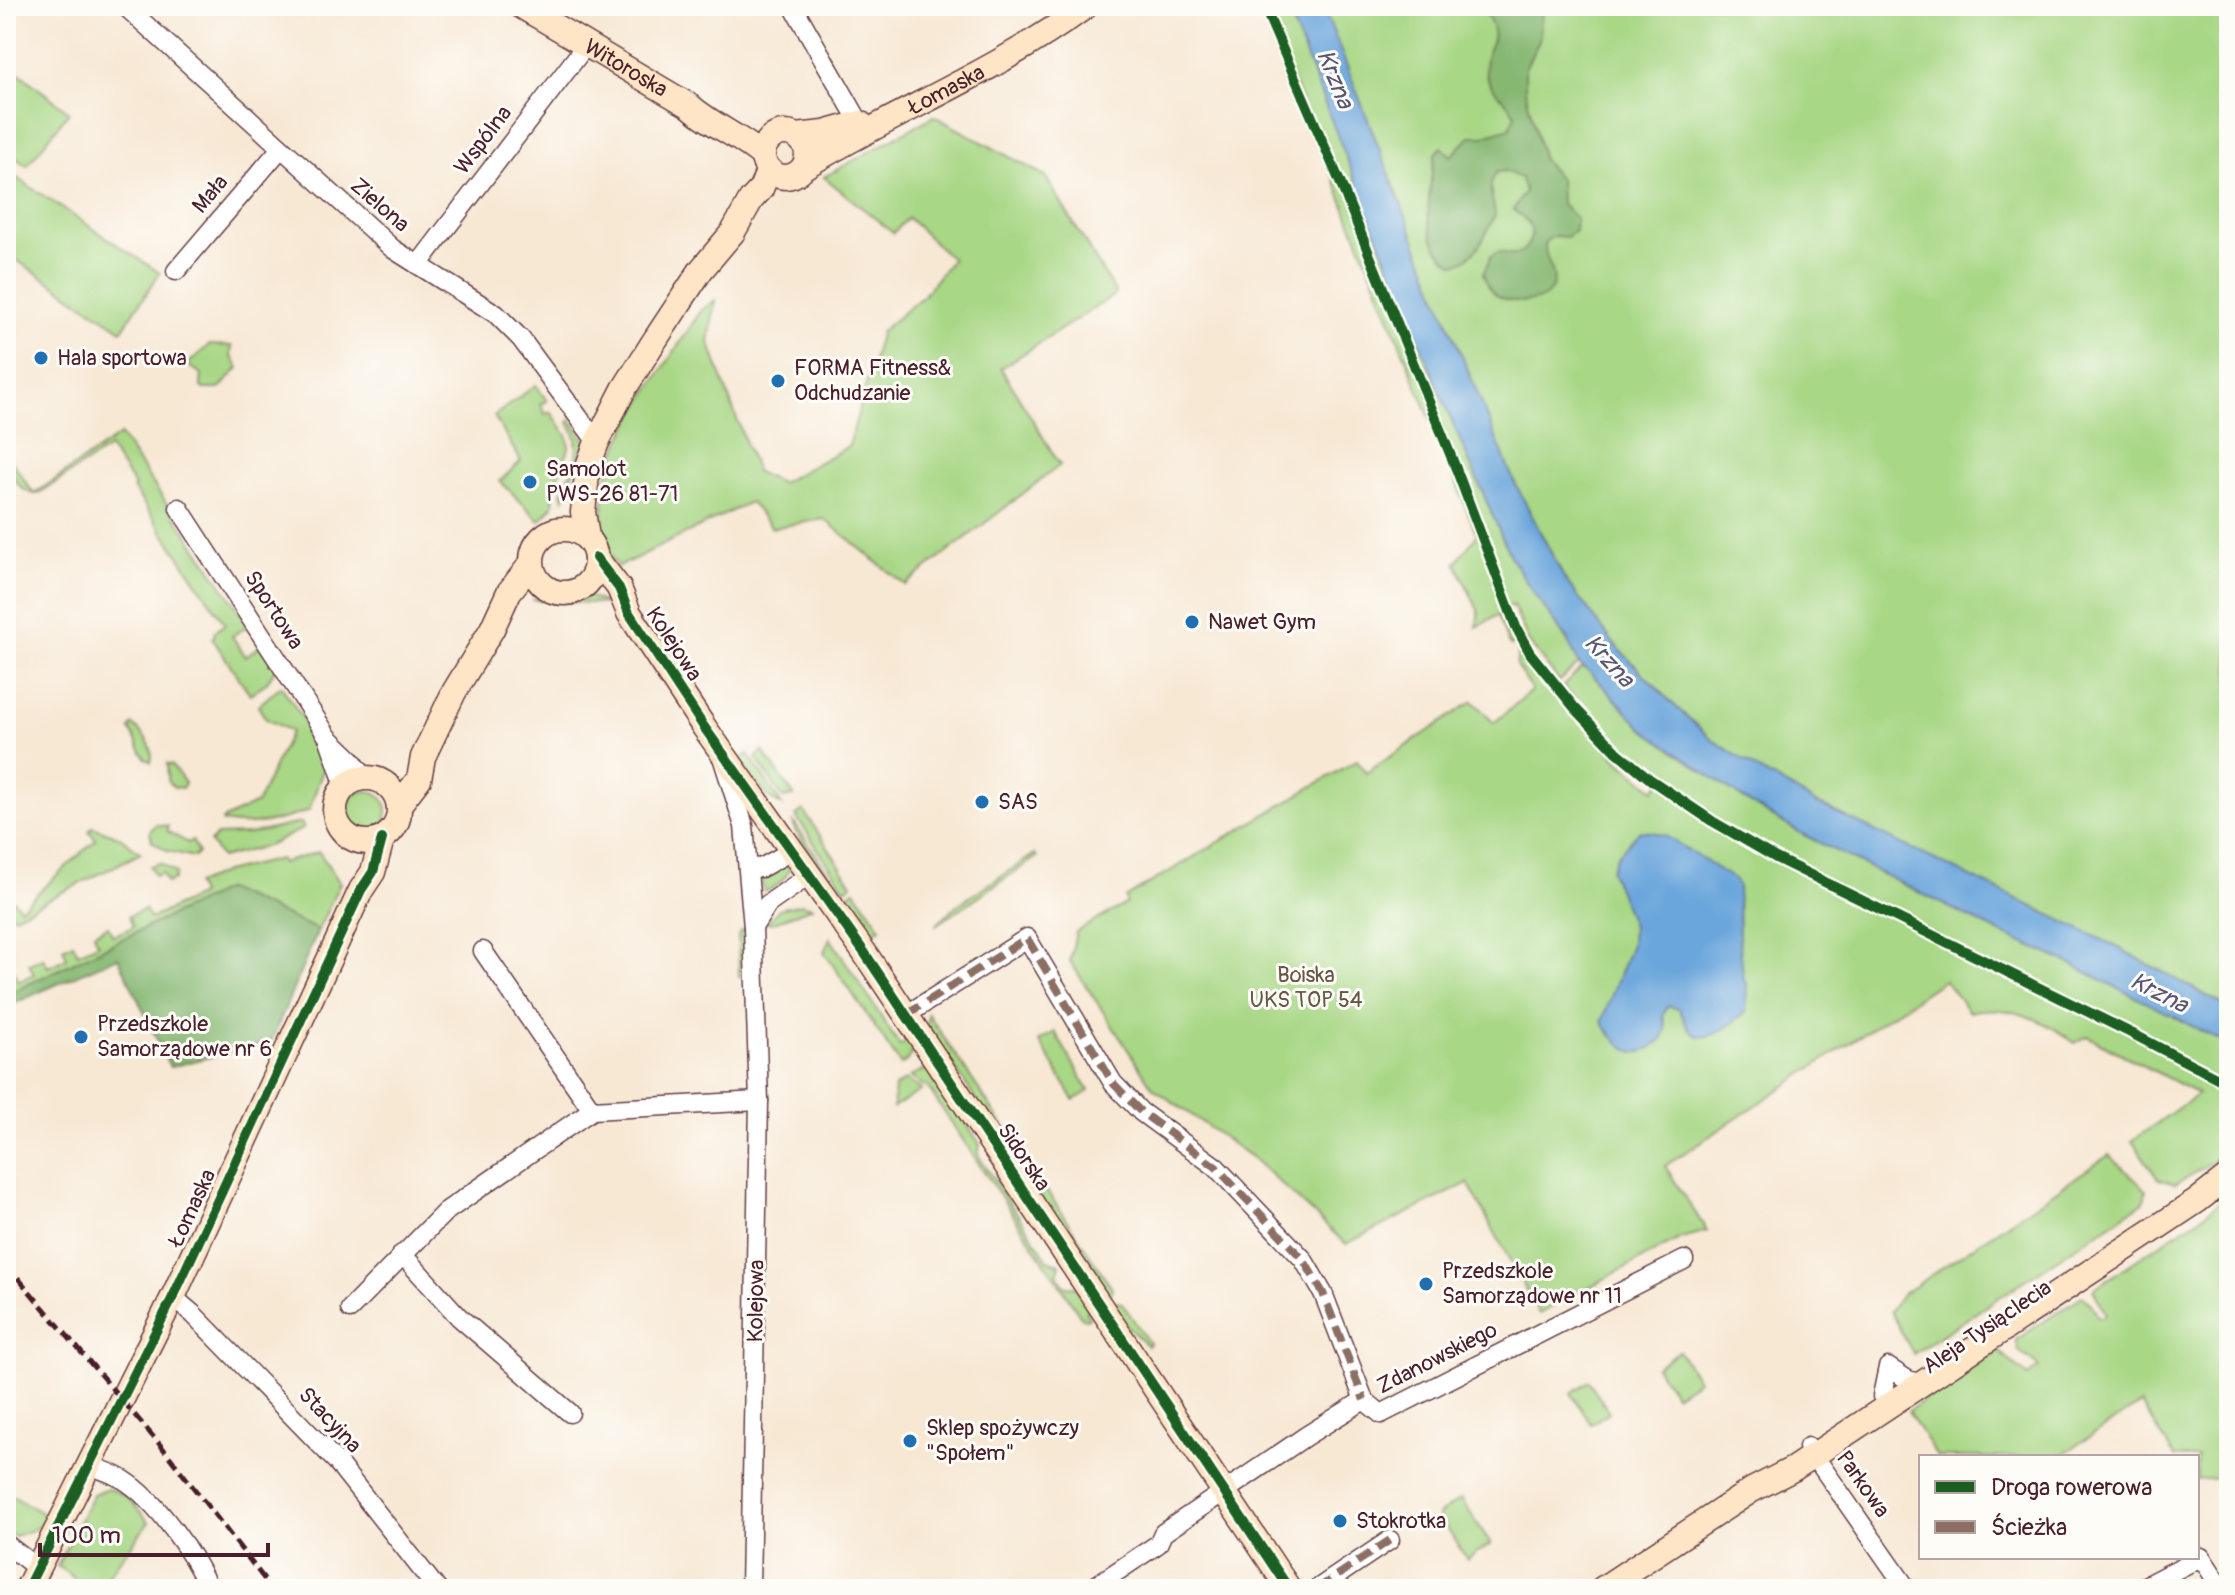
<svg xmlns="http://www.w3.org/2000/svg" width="2235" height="1595" viewBox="0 0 2235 1595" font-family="Pangolin,sans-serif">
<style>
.green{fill:#a8d785;stroke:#797b58;stroke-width:2}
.forest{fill:#86b872;stroke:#686c4e;stroke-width:2}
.water{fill:#6ba6dc;stroke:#5a6284;stroke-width:2}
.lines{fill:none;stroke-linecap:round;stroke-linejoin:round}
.street-casing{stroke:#643d44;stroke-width:21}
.secondary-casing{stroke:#643d44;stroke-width:27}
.street{stroke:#fff;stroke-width:18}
.secondary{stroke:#fee5c5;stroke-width:24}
.rail{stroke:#4a1f2b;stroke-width:5;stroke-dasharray:12 6;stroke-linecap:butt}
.quiet{stroke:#8d6e63;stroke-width:8;stroke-dasharray:16 8;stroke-linecap:butt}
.cycleway-casing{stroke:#fdfcf7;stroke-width:15}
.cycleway{stroke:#1b5e20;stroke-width:10}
.poi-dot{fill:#1f6fb2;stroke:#fdfcf7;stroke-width:3}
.labels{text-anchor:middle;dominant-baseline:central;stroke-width:6;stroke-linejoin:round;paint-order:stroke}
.street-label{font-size:22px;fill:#4a1f2b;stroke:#fdfcf7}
.poi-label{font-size:22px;fill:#4a1f2b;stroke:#fdfcf7;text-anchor:start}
.park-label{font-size:22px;fill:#665646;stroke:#fdfcf7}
.water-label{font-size:24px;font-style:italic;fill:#575572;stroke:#fdfcf7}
</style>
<rect width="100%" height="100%" fill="#fdfcf7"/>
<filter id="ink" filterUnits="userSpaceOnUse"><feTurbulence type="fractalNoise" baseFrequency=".0125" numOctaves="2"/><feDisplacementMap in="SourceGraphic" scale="16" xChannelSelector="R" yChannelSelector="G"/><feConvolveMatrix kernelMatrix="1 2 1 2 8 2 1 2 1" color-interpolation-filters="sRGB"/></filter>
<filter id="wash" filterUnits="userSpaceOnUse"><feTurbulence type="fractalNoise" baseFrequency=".006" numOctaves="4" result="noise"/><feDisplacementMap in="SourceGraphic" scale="32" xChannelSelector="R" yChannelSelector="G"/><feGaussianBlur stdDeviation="1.8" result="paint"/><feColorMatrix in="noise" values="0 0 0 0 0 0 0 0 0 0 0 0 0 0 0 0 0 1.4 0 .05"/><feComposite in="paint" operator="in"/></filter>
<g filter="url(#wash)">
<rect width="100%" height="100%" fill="#f7e8d4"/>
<g class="green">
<polygon points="1261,6 1286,6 1440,393 1510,556 1576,654 1579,664 1559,681 1528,641 1513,605 1506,609 1514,631 1512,646 1509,645 1498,615 1477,627 1479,612 1456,563 1477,535 1319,142"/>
<polygon points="1323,6 2229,6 2229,1008 2113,945 1816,803 1757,769 1713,740 1676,707 1615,645 1564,578 1513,479 1444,313"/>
<polygon points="6,63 69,112 27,166 6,151"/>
<polygon points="934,116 1045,176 1116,294 1001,368 1060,465 905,585 824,519 772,528 750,502 618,567 605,548 601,532 606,479 620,441 639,405 701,311 715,300 709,342 756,472 781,483 849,446 881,331 923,296 952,259 908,218 893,233 824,177"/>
<polygon points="8,172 160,273 122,330 6,253 6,176"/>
<polygon points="209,345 232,346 231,356 239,368 219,389 203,389 201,386 202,374 187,365"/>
<polygon points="536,385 547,401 541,404 545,414 551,412 568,437 569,448 554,488 553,506 540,521 500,481 521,461 494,416"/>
<path d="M571 419 585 440V444L564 499 562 493C572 467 586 449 569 423Z"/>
<path d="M120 435 249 625 232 636 245 656 262 645 277 667 266 683 250 694 212 638 215 635 214 632 225 624 133 488 135 486 109 448 38 494C20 495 6 470 6 453L34 494Z"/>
<polygon points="587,596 609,604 532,600 543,597 565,599"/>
<path d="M1519 651 1616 758 1654 790 1661 781 1621 746 1563 686 1583 667 1589 671 1642 728 1743 799 1802 834 2005 935 2073 965 2229 1045V1152L2175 1184 2158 1179 2132 1141 2198 1094 2087 1036 2075 1043C2046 1020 2007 1003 1969 1012L1944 980 1665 1166 1707 1231 1679 1239 1539 1314 1468 1183 1346 1244 1254 1159 1153 1088 1070 961 1076 932 1127 903 1125 898 1357 760 1366 773 1473 701 1494 723 1532 690 1516 665Z"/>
<path d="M281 686 311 731 325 764 309 810C282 821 251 828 223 822L222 820 257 803 291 731 266 719 258 706Z"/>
<path d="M133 725C144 734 155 747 151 762L145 758 130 729Z"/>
<polygon points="763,751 794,796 783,798 756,758"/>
<polygon points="748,754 782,805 770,799 740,760"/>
<polygon points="167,764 172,765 185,783 182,788 174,787 168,782"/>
<circle cx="367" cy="811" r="20"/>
<polygon points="803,810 852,884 845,889 796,816"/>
<polygon points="793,821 848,902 845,904 795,830"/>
<polygon points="301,823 304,828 270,845 221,858 210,842 217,835 249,834"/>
<polygon points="156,825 168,826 167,831 188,843 192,840 198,853 194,857 168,851 152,841 150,831"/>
<polygon points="93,827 121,838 141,853 15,916 7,913 7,904 13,900 21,908 96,840 89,831"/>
<polygon points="319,852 340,883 318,930 226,889 6,995 6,987 9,985 6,975 14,971 19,981 34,974 29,964 43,958 48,967 67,958 63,948 73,943 78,953 98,944 94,933 108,926 113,936 133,927 129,916 145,909 150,919 200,895 196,884 225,872 280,859 282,863"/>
<polygon points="1035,854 1037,857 935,926 956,906"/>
<polygon points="160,863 176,873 174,880 167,883 162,873 155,876 150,866"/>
<path d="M785 865 790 867C786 879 776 889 764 891L761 876 779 866Z"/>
<polygon points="855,890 881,928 874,932 849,894"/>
<polygon points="801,904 812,907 772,923 766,923 779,909"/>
<polygon points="741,931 743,931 745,974 739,977 738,935"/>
<path d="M830 938 900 1046 910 1040C915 1051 910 1059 901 1065L824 952Z"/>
<polygon points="928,1014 1112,1288 1111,1294 1106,1297 927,1025"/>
<polygon points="1055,1032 1089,1091 1074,1100 1039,1041"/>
<polygon points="923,1070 930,1071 980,1144 978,1155 1048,1260 1060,1264 1057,1275 1065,1287 1075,1286 1090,1309 1086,1312 1089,1317 1087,1319 1082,1318 929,1089 910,1077"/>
<polygon points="906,1080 922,1090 893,1108 895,1087"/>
<polygon points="2109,1155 2146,1190 2144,1202 1913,1354 1890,1311 1903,1294"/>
<polygon points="2229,1193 2229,1477 2197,1480 2197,1457 2175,1457 2141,1404 2058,1457 1937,1457 1908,1411 1998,1351 2028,1376 2039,1367 2019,1351 2016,1340 2082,1296 2091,1304 2099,1318 2106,1314 2093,1289 2207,1213"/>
<polygon points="1116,1302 1122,1303 1149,1343 1147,1346 1121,1320 1111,1305"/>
<polygon points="1679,1351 1698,1380 1675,1395 1656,1367"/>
<polygon points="1589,1381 1609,1412 1591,1424 1571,1393"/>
<path d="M108 1489C126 1492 138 1509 149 1522L98 1589H89L57 1566 93 1494Z"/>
<path d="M6 1492 47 1516C40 1529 28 1532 14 1536L7 1531Z"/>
<polygon points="1461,1499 1491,1544 1467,1559 1438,1515"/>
</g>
<g class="forest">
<path d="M1482 6H1546L1542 11 1539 41 1525 68V90L1543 160 1560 179 1561 204 1576 218 1575 231 1567 237 1554 236 1546 241C1541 257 1557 269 1553 285 1547 306 1511 305 1496 295 1489 290 1486 281 1483 274L1491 256 1498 252C1503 252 1507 254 1512 254 1523 255 1533 241 1531 230 1530 221 1520 215 1513 210L1525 192 1521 178 1505 171 1497 172C1485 188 1494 198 1495 216 1484 236 1479 256 1455 264 1416 244 1430 188 1435 154L1442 147 1451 156 1471 136H1484L1510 128 1515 115C1508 99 1489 91 1486 73 1481 39 1508 49 1482 6Z"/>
<polygon points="226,889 318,930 271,1042 170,1067 118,957 6,1007 6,995"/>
</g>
<g class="water">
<polygon points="1286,6 1323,6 1444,313 1513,479 1564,578 1615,645 1676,707 1713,740 1757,769 1816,803 2113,945 2229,1008 2229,1045 2073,965 2005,935 1802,834 1743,799 1642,728 1589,671 1579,664 1566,637 1534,594 1510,556 1440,393"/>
<path d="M1639 831 1653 832 1666 836 1735 880 1738 886 1739 937 1744 981 1747 983 1746 1012C1735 1021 1708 1046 1693 1033 1687 1028 1683 1016 1679 1009L1668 1006 1663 1015 1666 1028 1663 1039C1657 1043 1649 1050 1641 1052 1626 1055 1608 1033 1602 1021L1631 944 1632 926 1611 870 1617 856Z"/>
</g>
</g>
<g filter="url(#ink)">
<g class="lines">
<g class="street-casing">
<g id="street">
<polyline points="125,6 393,249 496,314 521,339 597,442"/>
<polyline points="793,6 865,132"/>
<polyline points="418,265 586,45"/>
<polyline points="176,271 281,148"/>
<polyline points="179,508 328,737 351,759 365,778"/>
<polyline points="329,740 345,786"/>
<polyline points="723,760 744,826 753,927 759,1101 750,1589"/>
<polyline points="748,867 761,868 793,850"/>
<polyline points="753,927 768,904 811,874"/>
<polyline points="483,951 592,1110"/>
<polyline points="906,1015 1027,938 1113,1083 1141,1112 1216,1167 1303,1259 1323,1293 1364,1400"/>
<polyline points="402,1254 459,1317 570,1413"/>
<polyline points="173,1297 193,1314 337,1462 437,1589"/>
<polyline points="350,1309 445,1212 592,1110 759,1101"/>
<polyline points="1882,1396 1888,1367 1908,1380 1922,1384"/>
<polyline points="1808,1447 1907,1589"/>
<path d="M89 1465C101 1470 113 1473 124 1480 156 1500 194 1554 209 1589"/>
<polyline points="6,1544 37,1568"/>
<polyline points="1091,1589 1158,1544 1163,1533 1306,1436 1364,1400 1381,1414 1684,1260"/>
<polyline points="1317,1589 1390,1540"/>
<polyline points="2139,1589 2201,1557 2222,1589"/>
</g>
</g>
<g class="secondary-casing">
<g id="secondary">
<path id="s1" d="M521 6 690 106C713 126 741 137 763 156"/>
<circle cx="785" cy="155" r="22"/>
<polyline points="796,136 824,133 860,123"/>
<path id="s2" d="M804 167C898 110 996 72 1086 6"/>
<circle cx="564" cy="561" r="32"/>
<polyline points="587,537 583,512 588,466 597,442 624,389 653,343 701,270 733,232 751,200 761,189 769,169"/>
<polyline points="596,558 619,588 629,613 704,727 864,952 1289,1589"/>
<circle cx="367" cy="810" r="32"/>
<polyline points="399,805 419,779 423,757 454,692 492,629 509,592 531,564"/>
<polyline points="27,1589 173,1297 361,890 373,872 382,839"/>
<polyline points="1602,1589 1752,1490 1793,1469 2197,1201 2229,1176"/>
</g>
</g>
<use href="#street" class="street"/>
<use href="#secondary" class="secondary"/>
<polyline class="rail" points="6,1264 162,1447 272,1589"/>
<g class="quiet">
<polyline points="906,1015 1027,938 1113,1083 1141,1112 1216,1167 1303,1259 1323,1293 1364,1400"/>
<polyline points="1317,1589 1390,1540"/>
</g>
<g class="cycleway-casing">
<g id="cycleway">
<polyline points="1264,6 1340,182 1457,471 1516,627 1530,653 1574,707 1617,752 1651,780 1712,821 1776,858 2133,1034 2229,1084"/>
<polyline points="596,558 619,588 629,613 704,727 864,952 1289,1589"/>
<polyline points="27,1589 173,1297 361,890 373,872 382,839"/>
</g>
</g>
<use href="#cycleway" class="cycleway"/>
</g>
</g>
<g class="poi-dot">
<circle cx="41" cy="358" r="8"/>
<circle cx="778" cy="381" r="8"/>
<circle cx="530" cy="482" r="8"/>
<circle cx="1192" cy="622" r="8"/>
<circle cx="982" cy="802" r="8"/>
<circle cx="81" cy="1037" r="8"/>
<circle cx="1426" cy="1284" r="8"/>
<circle cx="910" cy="1441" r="8"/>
<circle cx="1340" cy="1521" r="8"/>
</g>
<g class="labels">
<g class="street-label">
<text stroke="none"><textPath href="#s1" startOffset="122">Witoroska</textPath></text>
<text stroke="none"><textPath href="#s2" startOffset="162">Łomaska</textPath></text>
<text transform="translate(483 140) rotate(-53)">Wspólna</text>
<text transform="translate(210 194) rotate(-50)">Mała</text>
<text transform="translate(380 205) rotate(41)">Zielona</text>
<text transform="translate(274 610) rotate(57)">Sportowa</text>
<text transform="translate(674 644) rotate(57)">Kolejowa</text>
<text transform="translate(1024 1157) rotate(56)">Sidorska</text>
<text transform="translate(192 1208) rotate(-65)">Łomaska</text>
<text transform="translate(756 1301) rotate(-89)">Kolejowa</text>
<text transform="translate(1987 1327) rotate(-34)">Aleja Tysiąclecia</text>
<text transform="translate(1437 1358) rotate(-27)">Zdanowskiego</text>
<text transform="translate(330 1420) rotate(47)">Stacyjna</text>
<text transform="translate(1863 1484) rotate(55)">Parkowa</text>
</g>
<g class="poi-label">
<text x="57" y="358">Hala sportowa</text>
<text x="794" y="368">FORMA Fitness&amp;<tspan x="794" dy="25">Odchudzanie</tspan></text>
<text x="546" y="469">Samolot<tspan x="546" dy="25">PWS-26 81-71</tspan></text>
<text x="1208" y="622">Nawet Gym</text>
<text x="998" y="802">SAS</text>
<text x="97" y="1024">Przedszkole<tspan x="97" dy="25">Samorządowe nr 6</tspan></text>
<text x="1442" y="1271">Przedszkole<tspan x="1442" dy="25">Samorządowe nr 11</tspan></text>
<text x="926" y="1428">Sklep spożywczy<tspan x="926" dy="25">"Społem"</tspan></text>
<text x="1356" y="1521">Stokrotka</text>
</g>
<g class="park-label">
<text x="1306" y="975">Boiska<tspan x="1306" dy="25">UKS TOP 54</tspan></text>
</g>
<g class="water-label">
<text transform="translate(1335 79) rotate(68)">Krzna</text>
<text transform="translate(1609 661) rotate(48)">Krzna</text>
<text transform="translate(2159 993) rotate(27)">Krzna</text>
</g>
</g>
<rect width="2235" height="1595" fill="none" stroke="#fdfcf7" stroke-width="32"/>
<rect x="1919" y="1455" width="280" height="104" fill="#fdfcf7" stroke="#b5a4a5" stroke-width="2"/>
<rect x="1935" y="1481" width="40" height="12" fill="#1b5e20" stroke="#b5a4a5" stroke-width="2"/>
<text x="1991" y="1495" font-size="24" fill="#4a1f2b">Droga rowerowa</text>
<rect x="1935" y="1521" width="40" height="12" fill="#8d6e63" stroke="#b5a4a5" stroke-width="2"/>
<text x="1991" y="1535" font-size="24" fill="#4a1f2b">Ścieżka</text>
<path d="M40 1543v12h228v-12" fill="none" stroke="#4a1f2b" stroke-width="4"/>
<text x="52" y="1543" font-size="24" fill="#4a1f2b" stroke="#fdfcf7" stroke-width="6" paint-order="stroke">100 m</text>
</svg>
